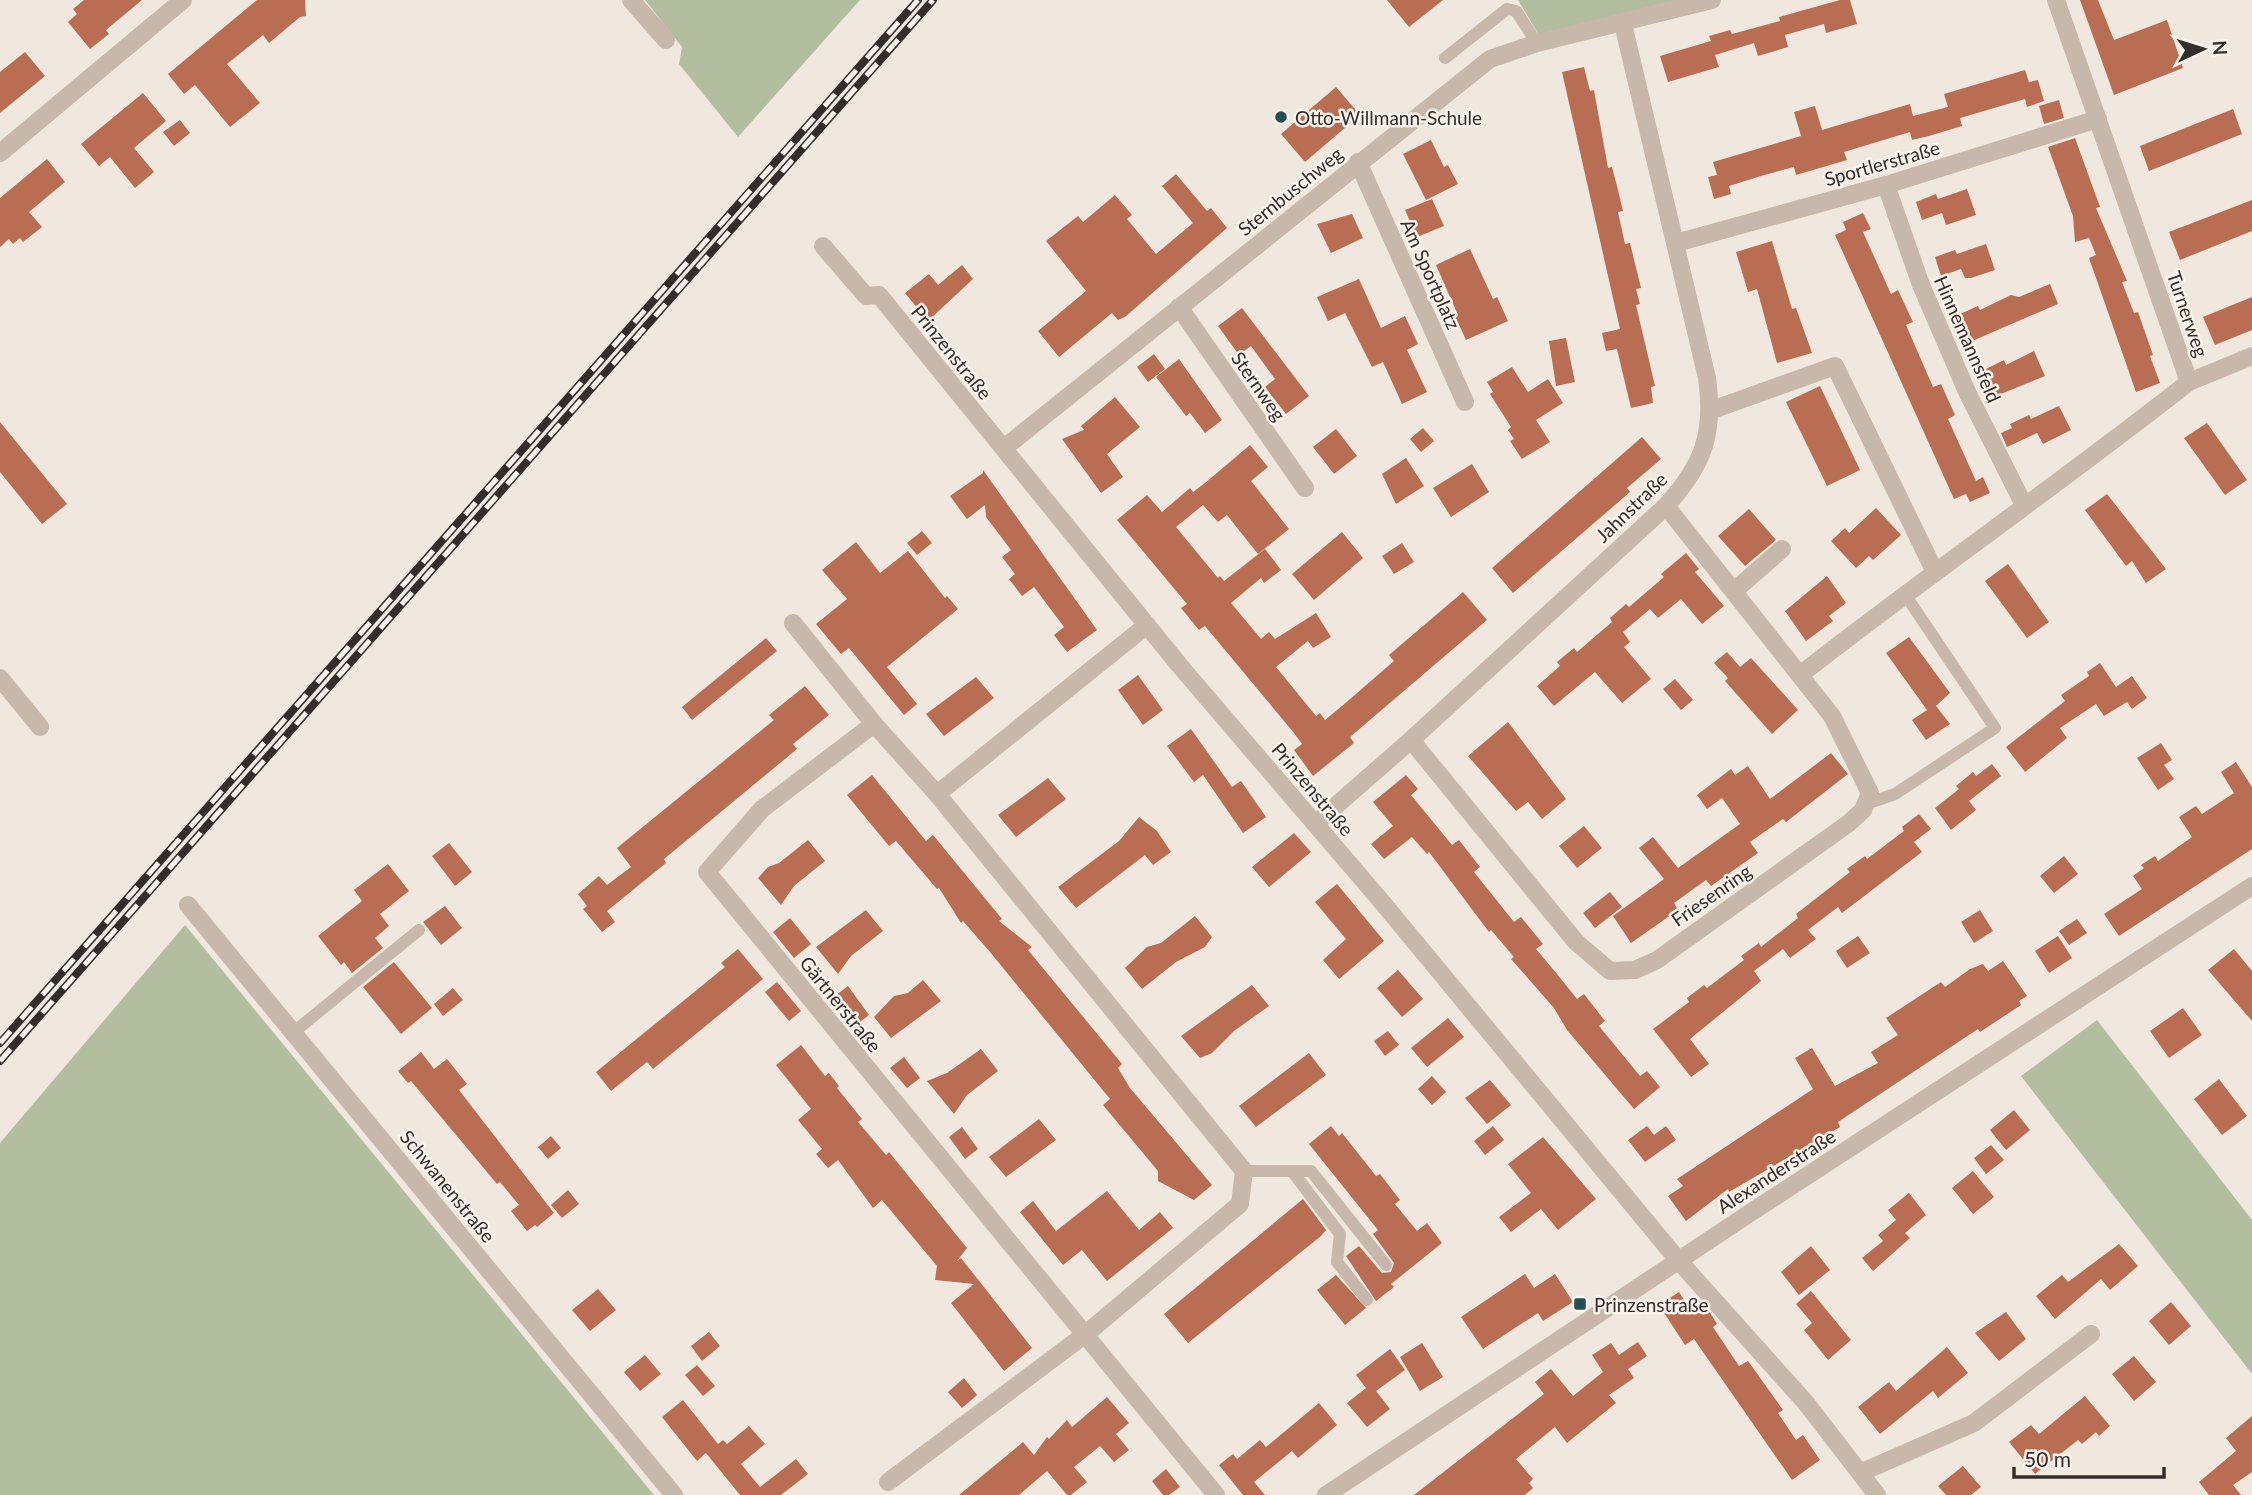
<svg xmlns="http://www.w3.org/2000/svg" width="2252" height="1495" viewBox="0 0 2252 1495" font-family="Lato,sans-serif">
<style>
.green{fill:#b3bd9f}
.building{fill:#b96d53}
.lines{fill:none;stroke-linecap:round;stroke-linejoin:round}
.service{stroke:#c7b8ab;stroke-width:12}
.minor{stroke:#c7b8ab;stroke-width:18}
.tertiary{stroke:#c7b8ab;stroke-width:18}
.rail-casing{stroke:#352d2a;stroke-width:8}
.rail{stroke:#f8f2ea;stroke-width:5;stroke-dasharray:16;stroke-linecap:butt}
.poi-dot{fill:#234f53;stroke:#f8f2ea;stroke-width:2.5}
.labels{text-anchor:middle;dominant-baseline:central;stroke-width:5;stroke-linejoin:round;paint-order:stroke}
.poi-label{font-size:19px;fill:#352d2a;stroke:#f8f2ea;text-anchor:start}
.street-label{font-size:19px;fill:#352d2a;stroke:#f8f2ea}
</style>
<rect width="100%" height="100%" fill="#f0e8de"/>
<g class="green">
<polygon points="645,0 860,0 738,137 679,64 682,47"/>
<polygon points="1518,0 1710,0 1543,42"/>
<polygon points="185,925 654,1495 0,1495 0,1143"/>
<polygon points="2097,1020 2252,1220 2252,1374 2021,1076"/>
</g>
<g class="building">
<polygon points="84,0 142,0 106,30 109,34 90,49 68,22 77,14 73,9"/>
<polygon points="257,0 305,0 306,16 300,17 269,43 263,35 227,64 260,103 230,127 195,85 184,94 168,74"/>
<polygon points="1387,0 1443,0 1409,27"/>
<polygon points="1840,0 1850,0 1857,24 1826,33 1824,24 1785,35 1788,47 1758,56 1754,43 1715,55 1719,67 1668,82 1660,56 1711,41 1709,36 1730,30 1732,34 1780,21 1779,17"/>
<polygon points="2080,0 2098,0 2114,40 2167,20 2183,68 2114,95"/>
<polygon points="25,52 45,76 0,113 0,72"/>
<polygon points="1584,67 1590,91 1594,90 1608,168 1612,167 1618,190 1623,211 1618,212 1625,244 1630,243 1641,288 1636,289 1640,304 1636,305 1655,386 1651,387 1653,403 1631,408 1617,349 1606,351 1602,333 1620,329 1562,72"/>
<polygon points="2025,70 2029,82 2038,80 2044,101 2027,107 2025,99 1960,118 1962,126 1929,136 1912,140 1910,132 1844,152 1847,160 1796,175 1794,167 1761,176 1729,186 1731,194 1714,199 1708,177 1717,175 1713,162 1801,136 1794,112 1815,106 1822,130 1910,104 1913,116 1948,107 1944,94"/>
<polygon points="1336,87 1360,115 1305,162 1281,134"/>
<polygon points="143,93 166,121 134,148 154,172 135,188 110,157 99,166 81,144"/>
<polygon points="2059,100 2064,118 2044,124 2039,106"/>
<polygon points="2233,109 2242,134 2149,171 2140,146"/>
<polygon points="180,120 190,133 174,146 163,132"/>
<polygon points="2075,138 2100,207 2096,208 2127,281 2122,282 2134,313 2138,312 2153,355 2150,356 2160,383 2136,392 2089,258 2096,255 2089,238 2075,242 2073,216 2048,147"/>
<polygon points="1431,140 1444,167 1448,165 1458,184 1426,200 1403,154"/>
<polygon points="47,159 65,182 29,212 42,227 23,242 20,238 13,244 9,239 0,247 0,198"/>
<polygon points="1176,174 1207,211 1211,208 1227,228 1125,317 1118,320 1112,313 1059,357 1038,331 1086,291 1046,241 1078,216 1083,222 1115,195 1132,215 1127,219 1156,254 1193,223 1162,186"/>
<polygon points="1967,189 1976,215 1946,225 1942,213 1922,220 1916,202 1936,194 1938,199"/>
<polygon points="1432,199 1444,226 1417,237 1405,210"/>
<polygon points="2252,200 2252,231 2180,260 2169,232"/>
<polygon points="1863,213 1871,229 1863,232 1891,294 1898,290 1913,322 1906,325 1933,387 1941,384 1955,415 1948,419 1976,481 1983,477 1990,493 1970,502 1966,494 1954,499 1835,235 1846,230 1843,222"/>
<polygon points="1352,214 1363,238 1331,253 1317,224"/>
<polygon points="1772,241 1792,309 1796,308 1812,353 1777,363 1757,289 1748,292 1736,252"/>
<polygon points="1986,244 1995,270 1971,278 1965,278 1961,269 1941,276 1935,257 1955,250 1957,254"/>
<polygon points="1470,249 1493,299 1497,297 1508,321 1466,340 1455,316 1458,315 1436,265"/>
<polygon points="962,265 973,279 928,321 905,293 929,274 938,285"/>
<polygon points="1359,279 1381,328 1405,316 1418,344 1407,350 1427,392 1402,404 1383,362 1372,367 1345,313 1328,321 1317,297"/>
<polygon points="2050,284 2058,304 1970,342 1958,315 1978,306 1980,310 2011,295 2019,297"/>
<polygon points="2252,297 2252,330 2215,345 2203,317"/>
<polygon points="1242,308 1309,396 1286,414 1265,387 1275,379 1251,346 1239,355 1218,326"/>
<polygon points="1566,338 1575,382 1556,386 1549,341"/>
<polygon points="2034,351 2045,376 1996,396 1984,370 2004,360 2006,365"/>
<polygon points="1154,354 1165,369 1148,382 1137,367"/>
<polygon points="1179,359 1222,420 1205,433 1190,413 1186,416 1156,377"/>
<polygon points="1512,367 1528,392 1548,379 1563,403 1536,420 1550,442 1522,459 1510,441 1514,439 1508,430 1511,427 1490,394 1493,392 1487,382"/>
<polygon points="1820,386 1860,470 1827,486 1786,402"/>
<polygon points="1115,397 1140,427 1107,454 1123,477 1101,493 1062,439 1084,430 1081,426"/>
<polygon points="2059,406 2071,430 2043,444 2037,433 2007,447 2001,433 2012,428 2010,424 2029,415 2031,419"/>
<polygon points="0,422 67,504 42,524 0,472"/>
<polygon points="2207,423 2247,480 2225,495 2184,438"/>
<polygon points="1423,428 1434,441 1421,452 1410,439"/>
<polygon points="1336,429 1357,456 1334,474 1313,447"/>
<polygon points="1642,437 1661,459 1627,488 1630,492 1513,593 1492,568"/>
<polygon points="1250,445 1268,467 1251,481 1289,529 1258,554 1227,515 1218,522 1203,505 1176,527 1218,578 1220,576 1224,581 1265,549 1281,570 1264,583 1261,578 1231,603 1261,639 1269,632 1275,639 1316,613 1331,637 1313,648 1308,641 1276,667 1316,716 1320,713 1325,720 1342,706 1394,661 1389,655 1463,592 1487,620 1350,737 1354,743 1313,776 1294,750 1302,744 1294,733 1205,626 1199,630 1181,608 1187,604 1117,520 1147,495 1162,512 1190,488 1193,492 1205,483"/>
<polygon points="1406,458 1424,486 1396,504 1382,474"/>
<polygon points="1472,464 1489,492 1451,517 1433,488"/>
<polygon points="983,470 1097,630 1067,652 1054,635 1064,627 1034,587 1022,596 1009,579 1015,574 1002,557 1011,550 986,517 985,505 967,519 950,496 983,473"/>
<polygon points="2107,494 2166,569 2146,583 2132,561 2126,566 2085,510"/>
<polygon points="1876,508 1901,535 1873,560 1869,556 1856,568 1831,541 1845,528 1849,533"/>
<polygon points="1749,509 1776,540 1745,566 1718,536"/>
<polygon points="922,531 932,543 917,555 907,543"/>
<polygon points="1342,532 1363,558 1314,600 1292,574"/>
<polygon points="856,542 880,573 908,551 945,598 947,596 958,609 887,667 917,704 904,715 849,648 841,654 816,624 847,599 822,570"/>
<polygon points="1402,543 1414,562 1394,574 1382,556"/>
<polygon points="1686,553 1699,569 1695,572 1724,606 1702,624 1681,599 1658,618 1650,609 1623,632 1630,642 1624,647 1651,679 1622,703 1595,672 1554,706 1537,686 1560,666 1557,662 1574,648 1577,652 1612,622 1610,618 1626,604 1629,607 1664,577 1661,574"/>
<polygon points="2008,564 2049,622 2027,638 1985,581"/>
<polygon points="1827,576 1846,603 1829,616 1833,621 1806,641 1785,611"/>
<polygon points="1909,637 1950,693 1936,706 1950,724 1926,740 1912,720 1927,710 1886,653"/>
<polygon points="766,638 777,651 692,720 682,707"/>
<polygon points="1727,652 1740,667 1751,658 1798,710 1772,734 1725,681 1728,678 1714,663"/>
<polygon points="2100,663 2116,687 2132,676 2147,698 2132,709 2127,702 2104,716 2096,704 2060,728 2067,738 2025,772 2006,747 2065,701 2061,695 2089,676 2087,672"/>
<polygon points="1138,675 1163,710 1143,725 1118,690"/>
<polygon points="976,677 994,698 944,736 926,714"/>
<polygon points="1675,679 1693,700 1681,710 1663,689"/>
<polygon points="805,686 829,715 793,744 797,749 664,859 666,863 607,911 615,922 602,932 583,909 587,906 578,894 599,876 607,885 631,867 617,848 774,720 769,715"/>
<polygon points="1508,722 1566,799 1542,819 1528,802 1516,811 1468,756"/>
<polygon points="1191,729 1232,787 1241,781 1266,817 1243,833 1203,775 1194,782 1167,746"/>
<polygon points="2161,743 2172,760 2164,765 2174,779 2158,790 2137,758"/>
<polygon points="1831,753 1848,774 1786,822 1783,819 1750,842 1758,853 1711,886 1706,880 1674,903 1678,910 1631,943 1613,916 1664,879 1639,848 1653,837 1678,868 1740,824 1722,798 1707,809 1697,795 1731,769 1735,775 1748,766 1770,799"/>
<polygon points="2236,762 2252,787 2252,849 2119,936 2104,914 2142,889 2133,876 2144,868 2141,865 2155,856 2158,861 2192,837 2179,817 2196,806 2202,814 2234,793 2221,772"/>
<polygon points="1992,764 2001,776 1969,801 1976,810 1951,830 1935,808 1959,789 1956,786 1973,772 1976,776"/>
<polygon points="872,775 926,841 933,835 1002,919 999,921 1032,947 1028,950 1122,1064 1118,1068 1130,1088 1212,1185 1194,1200 1158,1181 1158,1171 1103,1105 1110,1099 990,952 963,921 961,923 939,888 937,889 896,841 889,846 847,795"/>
<polygon points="1406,775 1418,789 1411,795 1452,845 1459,840 1480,867 1474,872 1514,922 1521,917 1543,944 1536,949 1557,974 1577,999 1584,994 1605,1021 1599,1026 1640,1076 1647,1071 1660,1087 1634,1109 1567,1030 1554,1008 1511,959 1514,957 1491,930 1489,932 1429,852 1427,854 1412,837 1384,859 1371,844 1393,826 1373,802"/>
<polygon points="1048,778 1066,799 1016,837 998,815"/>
<polygon points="1919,814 1931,829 1914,842 1922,852 1842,913 1838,907 1808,930 1816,939 1790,958 1783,949 1754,971 1761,981 1690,1039 1709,1064 1691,1077 1653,1029 1689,1002 1687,998 1704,985 1707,988 1744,960 1741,956 1759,943 1761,947 1798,918 1796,914 1850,872 1847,869 1865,856 1867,859 1904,831 1902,827"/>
<polygon points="1139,817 1157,831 1171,852 1153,865 1145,855 1076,908 1058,887 1119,841"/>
<polygon points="1584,826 1602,848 1577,868 1559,846"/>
<polygon points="1294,833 1311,852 1269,887 1252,867"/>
<polygon points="808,840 825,861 794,886 781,905 758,878 768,867 779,863"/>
<polygon points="449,843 472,872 455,886 432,856"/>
<polygon points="2064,856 2078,874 2054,893 2040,876"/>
<polygon points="388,864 409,891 380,914 389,926 375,938 383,948 352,973 344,962 341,965 318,936 362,901 354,890"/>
<polygon points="1337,884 1384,941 1339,979 1323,960 1346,939 1315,902"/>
<polygon points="1610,892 1622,907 1595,928 1583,913"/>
<polygon points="445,906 462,928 441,945 423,922"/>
<polygon points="866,910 883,931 851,956 838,974 816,947"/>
<polygon points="1980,910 1993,931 1974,943 1961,922"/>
<polygon points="1195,916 1212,937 1205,947 1176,962 1142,989 1125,968 1147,947 1161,943"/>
<polygon points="790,918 811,944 794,958 773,932"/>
<polygon points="2077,919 2087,933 2069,945 2059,931"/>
<polygon points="1858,936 1870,953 1847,968 1836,951"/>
<polygon points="2058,936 2072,958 2049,973 2035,951"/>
<polygon points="738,949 763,979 653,1069 647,1062 611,1091 596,1072 725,967 721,963"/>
<polygon points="2234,949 2252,971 2252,1021 2208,970"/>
<polygon points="2003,961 2027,996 2019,1001 2021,1005 1980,1032 1978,1029 1838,1122 1840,1127 1729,1192 1728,1189 1686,1221 1668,1196 1683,1186 1677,1179 1813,1089 1795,1058 1812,1048 1835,1086 1878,1063 1871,1052 1898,1035 1886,1018 1941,982 1945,987 1970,969 1983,964 1988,971"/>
<polygon points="394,962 432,1008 401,1034 363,987"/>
<polygon points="1398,970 1423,999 1402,1017 1377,988"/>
<polygon points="923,980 941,1001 891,1038 874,1017 894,996 908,993"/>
<polygon points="777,982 801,1011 789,1021 765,992"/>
<polygon points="1252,985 1269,1006 1234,1031 1212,1053 1200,1058 1181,1036"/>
<polygon points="848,986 869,1015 856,1025 835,996"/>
<polygon points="453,988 463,1000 443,1016 434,1004"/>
<polygon points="2183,1008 2202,1035 2169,1058 2150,1031"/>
<polygon points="1448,1018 1464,1037 1427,1067 1411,1048"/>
<polygon points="1388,1031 1399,1045 1385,1056 1374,1041"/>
<polygon points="801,1045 825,1076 829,1073 839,1086 837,1088 862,1119 858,1122 886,1155 889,1152 967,1248 957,1261 961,1258 1032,1348 1004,1371 951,1303 974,1284 935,1280 937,1266 882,1200 873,1208 838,1160 828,1168 816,1154 822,1149 798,1120 811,1109 776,1065"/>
<polygon points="981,1049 998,1071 967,1095 954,1114 927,1081 947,1073"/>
<polygon points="421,1052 434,1069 447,1059 467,1084 459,1090 554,1213 537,1227 535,1225 527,1231 511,1211 519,1205 500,1182 497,1184 411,1081 408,1083 398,1071"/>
<polygon points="1309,1053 1326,1075 1256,1127 1239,1106"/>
<polygon points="904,1057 920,1078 907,1088 890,1068"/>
<polygon points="1432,1076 1446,1092 1432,1105 1418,1089"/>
<polygon points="2219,1079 2247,1116 2222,1135 2194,1099"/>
<polygon points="1490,1080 1511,1105 1487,1124 1465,1098"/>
<polygon points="2014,1110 2030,1130 2006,1150 1990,1130"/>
<polygon points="1039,1119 1056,1140 1006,1177 989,1157"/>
<polygon points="1331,1126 1339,1136 1342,1133 1376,1176 1380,1174 1400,1200 1395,1204 1417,1231 1427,1223 1442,1243 1391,1284 1394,1287 1376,1301 1346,1256 1359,1246 1382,1273 1391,1272 1394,1263 1373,1234 1378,1230 1309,1144"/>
<polygon points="1493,1126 1504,1140 1485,1155 1474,1141"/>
<polygon points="1647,1126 1654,1135 1666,1126 1676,1140 1645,1162 1628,1140"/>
<polygon points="962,1127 978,1149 965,1159 949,1137"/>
<polygon points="551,1136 561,1148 548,1159 538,1147"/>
<polygon points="1543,1137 1596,1199 1558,1230 1541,1209 1511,1232 1499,1217 1531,1193 1508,1164"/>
<polygon points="1991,1145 2004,1160 1986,1174 1974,1158"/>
<polygon points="1973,1171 1994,1197 1973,1214 1952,1188"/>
<polygon points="568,1190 579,1204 562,1218 551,1205"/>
<polygon points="1107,1191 1139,1230 1160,1212 1173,1228 1107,1281 1082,1250 1063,1265 1020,1212 1033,1201 1056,1231"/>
<polygon points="1909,1193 1926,1215 1905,1233 1910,1238 1873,1271 1862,1258 1883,1241 1878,1235 1896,1220 1888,1210"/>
<polygon points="1303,1199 1326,1230 1321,1236 1188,1343 1164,1314"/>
<polygon points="2119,1244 2138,1266 2110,1290 2101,1279 2055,1319 2036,1296 2062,1275 2068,1282"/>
<polygon points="1811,1246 1830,1270 1799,1295 1781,1272"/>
<polygon points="1525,1274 1534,1288 1555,1274 1573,1302 1543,1321 1538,1313 1483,1349 1461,1317"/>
<polygon points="1336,1275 1366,1308 1345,1325 1317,1290"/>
<polygon points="598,1289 616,1310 590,1331 572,1310"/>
<polygon points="1811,1291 1851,1340 1828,1360 1804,1330 1812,1323 1796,1304"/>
<polygon points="1679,1292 1691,1311 1702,1304 1709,1311 1717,1324 1713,1327 1739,1366 1748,1361 1783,1410 1778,1413 1796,1440 1803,1435 1820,1460 1792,1480 1694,1339 1685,1345 1659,1305"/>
<polygon points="2171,1302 2191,1326 2169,1345 2149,1321"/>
<polygon points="2006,1312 2026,1339 1999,1361 1975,1333"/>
<polygon points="709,1332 720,1346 702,1361 691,1346"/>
<polygon points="1638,1342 1647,1356 1628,1369 1634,1378 1609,1395 1616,1403 1567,1443 1555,1427 1516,1459 1533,1479 1529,1483 1533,1488 1525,1495 1414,1495 1544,1394 1535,1382 1551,1369 1573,1396 1603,1372 1592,1355 1611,1343 1619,1355"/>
<polygon points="1422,1343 1443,1377 1420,1391 1400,1357"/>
<polygon points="1947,1347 1968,1373 1938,1398 1933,1391 1880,1434 1858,1407 1889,1382 1896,1391"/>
<polygon points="1390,1349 1405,1370 1376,1391 1390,1409 1367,1427 1347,1403 1366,1388 1356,1375"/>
<polygon points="645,1355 661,1374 640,1391 624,1372"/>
<polygon points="2134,1356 2156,1382 2134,1401 2112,1374"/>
<polygon points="697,1365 715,1386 703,1396 685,1375"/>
<polygon points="964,1378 977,1395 962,1408 948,1392"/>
<polygon points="2085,1396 2110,1426 2099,1436 2096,1432 2082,1444 2078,1440 2035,1474 2009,1442 2031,1425 2039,1434"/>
<polygon points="1107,1397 1129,1423 1116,1434 1129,1450 1114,1462 1100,1446 1074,1467 1087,1482 1071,1495 1067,1495 1047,1471 1019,1495 959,1495 1023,1442 1034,1455 1047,1437 1049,1439 1067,1420 1072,1427"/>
<polygon points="683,1400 718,1444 723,1440 727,1444 749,1426 765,1444 741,1464 760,1487 796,1459 808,1474 781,1495 740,1495 706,1453 697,1461 662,1417"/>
<polygon points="1319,1403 1337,1425 1298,1458 1292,1451 1254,1482 1265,1495 1243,1495 1219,1465 1233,1454 1237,1459 1260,1440 1266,1447"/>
<polygon points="2252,1416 2252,1472 2233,1485 2241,1495 2209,1495 2199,1482 2236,1451 2226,1438"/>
<polygon points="1963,1466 1981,1487 1971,1495 1946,1495 1938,1486"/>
<polygon points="1166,1469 1180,1487 1169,1495 1163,1495 1152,1481"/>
</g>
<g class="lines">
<g class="service">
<polyline points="1445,58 1507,9 1516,11 1537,43"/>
<polyline points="1866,804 1895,794 1995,728 1904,593"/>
<polyline points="295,1031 419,930"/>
<polyline points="1244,1171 1311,1171 1386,1265"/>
<polyline points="1292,1171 1340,1234 1337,1262 1367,1300"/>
</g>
<g class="minor">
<polyline points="631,0 666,40"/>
<polyline points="0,153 183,0"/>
<polyline points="1358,162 1465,402"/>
<polyline points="1886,185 1921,285 1968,394 2024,505"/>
<polyline points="1676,243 1886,185 2098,119"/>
<polyline points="823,246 866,296 879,295 1180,666 1382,902 1678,1260 1806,1403 1877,1495"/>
<polyline points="1179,307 1305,488"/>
<polyline points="2189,382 2252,356"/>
<polyline points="1712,410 1835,366 1934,570"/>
<polyline points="1004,448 1490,59 1537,43 1712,0"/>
<polyline points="1734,591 1782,549"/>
<polyline points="793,623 874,724"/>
<path d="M1801 674C1929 574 2062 482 2189 382L2056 0"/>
<polyline points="0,678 40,727"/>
<polyline points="1411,740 1576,942 1610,971 1635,970 1657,960 1849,823 1863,810 1870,793 1832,716 1666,506"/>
<polyline points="937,794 1147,625"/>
<path d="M1315 824 1411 740 1666 506C1703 465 1715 434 1707 378L1623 24"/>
<polyline points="188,905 674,1495"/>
<polyline points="1860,1473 1974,1423 2091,1334"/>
<polyline points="888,1482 1087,1333 1240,1204 1244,1171 937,794 874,724 762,809 707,872 1216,1495"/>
</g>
<polyline class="tertiary" points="1326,1495 1753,1211 2252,886"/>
<g class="rail-casing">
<g id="rail">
<polyline points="0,1043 918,0"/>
<polyline points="0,1061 933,0"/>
</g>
</g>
<use href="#rail" class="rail"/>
</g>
<g class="poi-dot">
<circle cx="1281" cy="117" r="7"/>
<rect x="1573" y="1297" width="14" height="14" rx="3.5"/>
</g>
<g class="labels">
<g class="poi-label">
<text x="1295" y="117">Otto-Willmann-Schule</text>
<text x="1594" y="1304">Prinzenstraße</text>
</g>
<g class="street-label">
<text transform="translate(1882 163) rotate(-16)">Sportlerstraße</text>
<text transform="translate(1290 191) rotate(-39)">Sternbuschweg</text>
<text transform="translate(1431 274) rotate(66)">Am Sportplatz</text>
<text transform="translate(2188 314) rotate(71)">Turnerweg</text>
<text transform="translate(1968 339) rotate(66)">Hinnemannsfeld</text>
<text transform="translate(952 352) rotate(51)">Prinzenstraße</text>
<text transform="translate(1259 386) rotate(55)">Sternweg</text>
<text transform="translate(1631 507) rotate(-44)">Jahnstraße</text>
<text transform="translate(1313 789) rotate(50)">Prinzenstraße</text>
<text transform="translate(1711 895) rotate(-35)">Friesenring</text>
<text transform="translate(841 1004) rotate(51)">Gärtnerstraße</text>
<text transform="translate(1776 1171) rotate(-33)">Alexanderstraße</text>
<text transform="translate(448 1186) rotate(51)">Schwanenstraße</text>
</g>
</g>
<g transform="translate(2203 49) rotate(86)" stroke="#f8f2ea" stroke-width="5" paint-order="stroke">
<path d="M0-5L12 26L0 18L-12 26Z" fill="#352d2a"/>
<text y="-10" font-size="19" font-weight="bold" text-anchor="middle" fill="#352d2a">N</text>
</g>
<path d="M2014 1467v10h150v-10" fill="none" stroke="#352d2a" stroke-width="3.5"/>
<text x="2024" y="1467" font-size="21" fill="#352d2a" stroke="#f8f2ea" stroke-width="5" paint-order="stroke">50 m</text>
</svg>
